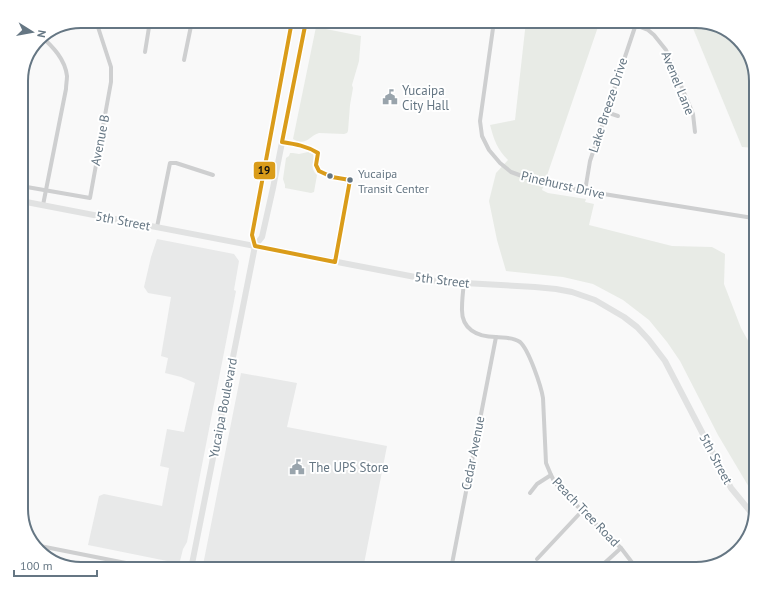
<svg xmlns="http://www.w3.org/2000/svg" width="777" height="590" viewBox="0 0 777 590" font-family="'PT Sans',sans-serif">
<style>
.built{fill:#e8e9e9}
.green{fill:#e8ebe6}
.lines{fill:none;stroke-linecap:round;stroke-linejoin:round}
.minor{stroke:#cecfd0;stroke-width:4}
.secondary{stroke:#e1e2e2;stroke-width:6}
.bus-1-casing{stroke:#fff;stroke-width:7}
.bus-1{stroke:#da9c1a;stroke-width:4}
.bus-dot{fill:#657683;stroke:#fff;stroke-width:1.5}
.labels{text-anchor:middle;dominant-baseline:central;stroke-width:4;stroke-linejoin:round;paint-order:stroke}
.bus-label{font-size:12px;fill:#657683;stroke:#fff;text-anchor:start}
.street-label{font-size:13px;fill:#657683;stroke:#fff}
.poi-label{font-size:13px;fill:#657683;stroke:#fff;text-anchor:start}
.rim{fill:none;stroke:#657683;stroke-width:2}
.line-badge{stroke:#fff;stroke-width:1.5}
.pale-badge-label{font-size:11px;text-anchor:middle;font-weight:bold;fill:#111}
</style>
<rect width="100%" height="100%" fill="#f9f9f9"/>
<g class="built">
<polygon points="157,239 234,254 239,261 234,290 236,291 187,542 183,549 180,561 177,563 88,545 99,496 104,494 162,506 169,468 160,466 167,429 184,432 195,383 181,377 165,373 168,358 161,356 171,297 148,293 144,287 151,257"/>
<polygon points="241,373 297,383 287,427 387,446 363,569 206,569 203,565"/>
</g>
<g class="green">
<path d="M526 21H600L542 190 548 193 586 199 585 202 594 204 589 225 672 246 712 247 725 254 724 284 741 328 756 355V499L718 435 680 361 667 342 649 320 623 300 593 284 563 277 506 271 497 240 489 201 496 173 508 160C497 149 494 140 490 125L515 120Z"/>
<polygon points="690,21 696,21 733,34 750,55 756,81 756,148 742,147"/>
<path d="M316 27 361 36 359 61 352 85 353 88 350 105 348 131 347 133 344 134 319 133C309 136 306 147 293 139Z"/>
<path d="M308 152 313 154C315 163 309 167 317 175L314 192 311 193 285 188V185L283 179 286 158 289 156 290 153H293L299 154Z"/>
</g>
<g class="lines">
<g class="minor">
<polyline points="470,21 493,25"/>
<polyline points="494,21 480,121 482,136 489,150 500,163 511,172 533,180 585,191 753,218"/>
<polyline points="635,25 648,30 654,35 666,50 693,114 695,132"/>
<path d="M41 36C53 47 65 59 67 76 67 80 66 85 66 89L43 205"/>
<polyline points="145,52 150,21"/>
<polyline points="184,60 192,21"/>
<polyline points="21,84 23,73"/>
<polyline points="606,112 618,116"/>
<polyline points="21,186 90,198 111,82 111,67 96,21"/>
<polyline points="585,191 590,161 637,21"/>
<path d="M756 204C753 222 752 240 756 258"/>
<polyline points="157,227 170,163 176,163 213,175"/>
<path d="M464 283C463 291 462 300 462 308 461 329 477 337 496 337 504 338 513 337 520 342 529 350 541 386 543 398L546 463 551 475 537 484 530 493"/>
<polyline points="551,475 554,481 558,486 582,511 621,548 637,569"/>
<polyline points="35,545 156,569"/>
<polyline points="46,557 47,548"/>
<polyline points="537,559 582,511"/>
<polyline points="451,569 496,337"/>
<polyline points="598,569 621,548"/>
</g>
<g class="secondary">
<polyline points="21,201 410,276 435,281 464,283 535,287 556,289 572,292 595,300 624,317 637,327 649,340 665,361 731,488 754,516"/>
<polyline points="255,246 252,235 292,21"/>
<polyline points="191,569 255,246 262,237 273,188 306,21"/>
</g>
<g class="bus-1-casing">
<path id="bus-1" d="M292 21 252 235 255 246 335 262 350 180 332 177 319 171 316 165 318 153C307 146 295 144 282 142L306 21"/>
</g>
<use href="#bus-1" class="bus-1"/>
</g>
<defs>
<g id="civic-bare" transform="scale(1.2)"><path d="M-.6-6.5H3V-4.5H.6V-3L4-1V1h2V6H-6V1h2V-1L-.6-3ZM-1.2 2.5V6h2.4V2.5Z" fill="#99a4ac" stroke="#fff" stroke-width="2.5" paint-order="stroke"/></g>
</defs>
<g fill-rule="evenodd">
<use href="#civic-bare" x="390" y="97"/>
<use href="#civic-bare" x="297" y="467"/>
</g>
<g class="bus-dot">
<circle cx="330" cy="176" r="3.5"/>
<circle cx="350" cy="180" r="3.5"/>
</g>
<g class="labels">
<g class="bus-label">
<text x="358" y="173">Yucaipa<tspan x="358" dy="15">Transit Center</tspan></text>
</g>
<g class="street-label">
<text transform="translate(678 83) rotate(68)">Avenel Lane</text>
<text transform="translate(608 105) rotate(-72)">Lake Breeze Drive</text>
<text transform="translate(100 140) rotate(-79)">Avenue B</text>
<text transform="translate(563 185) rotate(13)">Pinehurst Drive</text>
<text transform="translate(123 221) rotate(11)">5th Street</text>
<text transform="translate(442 280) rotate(7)">5th Street</text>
<text transform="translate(223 408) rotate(-79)">Yucaipa Boulevard</text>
<text transform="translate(473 453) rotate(-79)">Cedar Avenue</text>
<text transform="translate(716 459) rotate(62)">5th Street</text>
<text transform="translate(586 512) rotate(46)">Peach Tree Road</text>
</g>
<g class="poi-label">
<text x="402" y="90">Yucaipa<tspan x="402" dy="15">City Hall</tspan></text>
<text x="309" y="467">The UPS Store</text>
</g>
</g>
<path d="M0 0H777V590H0ZM81 28H696A53 53 0 0 1 749 81V509A53 53 0 0 1 696 562H81A53 53 0 0 1 28 509V81A53 53 0 0 1 81 28Z" fill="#fff" fill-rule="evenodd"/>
<path class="rim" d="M81 28H696A53 53 0 0 1 749 81V509A53 53 0 0 1 696 562H81A53 53 0 0 1 28 509V81A53 53 0 0 1 81 28Z"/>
<rect class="line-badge" x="253" y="161" width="23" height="19" rx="4" fill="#da9c1a"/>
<g class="pale-badge-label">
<text x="264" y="174">19</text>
</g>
<g transform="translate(32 32) rotate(101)" stroke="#ffffff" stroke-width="3" paint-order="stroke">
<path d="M0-3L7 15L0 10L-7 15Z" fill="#657683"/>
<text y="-6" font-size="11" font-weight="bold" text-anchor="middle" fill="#657683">N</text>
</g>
<path d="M14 570v6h83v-6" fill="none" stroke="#657683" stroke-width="2"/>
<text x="20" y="570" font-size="12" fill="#657683" stroke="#ffffff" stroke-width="3" paint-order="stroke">100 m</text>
</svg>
